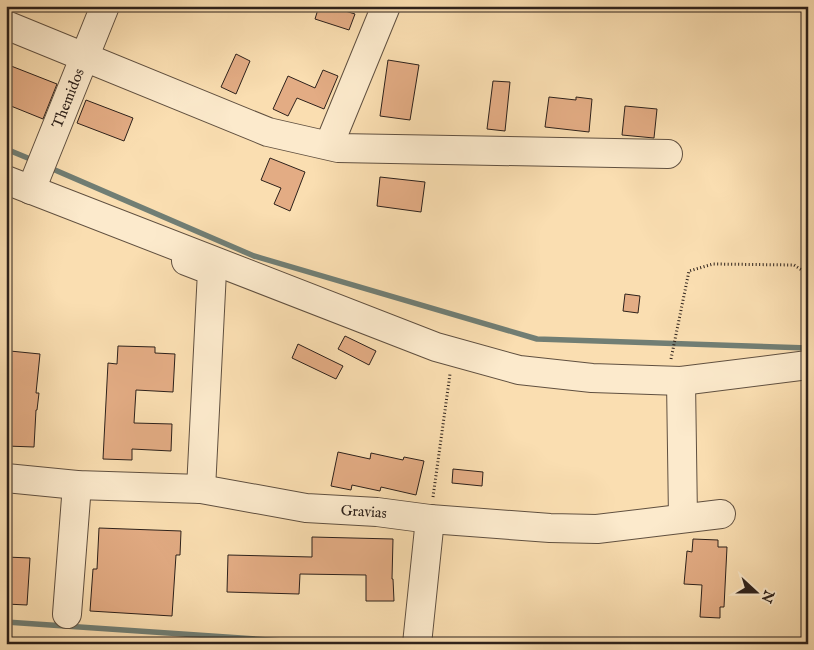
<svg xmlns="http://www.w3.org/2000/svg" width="814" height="650" viewBox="0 0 814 650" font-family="'IM FELL English',serif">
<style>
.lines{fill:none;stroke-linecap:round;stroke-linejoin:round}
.stream{stroke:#717e74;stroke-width:5.5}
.building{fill:#e3ac84;stroke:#2d211b}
.minor-casing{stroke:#605040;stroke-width:30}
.path{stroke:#2d211b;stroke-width:3;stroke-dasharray:1 2.5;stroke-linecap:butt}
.minor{stroke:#fceacc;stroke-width:28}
.labels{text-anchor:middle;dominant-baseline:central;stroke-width:4;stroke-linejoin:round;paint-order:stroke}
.street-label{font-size:15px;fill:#2d211b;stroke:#fceacc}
</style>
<rect width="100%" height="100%" fill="#fadeb1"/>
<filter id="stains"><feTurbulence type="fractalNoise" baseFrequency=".004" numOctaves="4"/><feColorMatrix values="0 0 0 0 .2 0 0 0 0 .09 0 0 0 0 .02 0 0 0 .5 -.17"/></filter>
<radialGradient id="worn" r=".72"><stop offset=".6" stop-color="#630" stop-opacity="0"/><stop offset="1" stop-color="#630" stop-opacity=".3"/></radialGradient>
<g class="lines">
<g class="stream">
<polyline points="6,149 35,161"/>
<polyline points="48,167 254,256 537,339 808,348"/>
<polyline points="6,622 328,644"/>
</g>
</g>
<g class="building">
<polygon points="319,6 329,6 355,14 349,30 315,19"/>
<polygon points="236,54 250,61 236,94 221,87"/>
<polygon points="388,60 419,65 410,120 380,116"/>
<polygon points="6,64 57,84 43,119 6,104"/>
<polygon points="323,70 338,76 324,109 297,98 288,116 273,109 288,76 315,88"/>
<polygon points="493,81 510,82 505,131 487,129"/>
<polygon points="549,97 576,100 576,97 592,99 589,132 545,127"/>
<polygon points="86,100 133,118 124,141 77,123"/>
<polygon points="625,106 657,109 654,138 622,135"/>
<polygon points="270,158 305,172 290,211 274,204 281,188 261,180"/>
<polygon points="380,177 425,182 421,212 377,206"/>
<polygon points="625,294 640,296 638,313 623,311"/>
<polygon points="345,336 376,351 369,365 338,349"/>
<polygon points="298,344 343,366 336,379 292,358"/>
<polygon points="118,346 155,347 155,353 175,354 173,392 136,390 134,423 172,424 171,451 132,449 132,460 103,459 108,363 117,364"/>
<polygon points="10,351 40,354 36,393 39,393 37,410 36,410 34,447 6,446 6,405"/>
<polygon points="338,452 370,459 371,453 403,460 404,457 424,461 416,495 381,487 380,491 352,485 351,490 331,486"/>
<polygon points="453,469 483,472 482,486 452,483"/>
<polygon points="99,528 181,531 180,555 176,555 172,616 90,611 93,569 97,569"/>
<polygon points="312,537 393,539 392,579 393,579 394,601 366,601 366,575 300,574 299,594 227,592 228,555 312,557"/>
<polygon points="693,539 718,540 718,547 727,547 724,607 720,607 720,618 700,617 702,585 684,584 687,551 692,552"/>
<polygon points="6,557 30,558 27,605 6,604"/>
</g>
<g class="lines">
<g class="minor-casing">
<g id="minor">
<polyline points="6,25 268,132 338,148 668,154"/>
<polyline points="329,145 386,6"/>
<polyline points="6,180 436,347 519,370 592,378 681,381 808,365"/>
<path id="s1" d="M31 190 105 6"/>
<polyline points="186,261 212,271 201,489"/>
<polyline points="681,381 683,518"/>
<path id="s2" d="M6 478 77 485 201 489 306 508 377 512 430 519 550 528 597 529 721 514"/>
<polyline points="67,614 77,485"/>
<polyline points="417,644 430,519"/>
</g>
</g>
<g class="path">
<polyline points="671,359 689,271 713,264 794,265 808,274"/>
<polyline points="433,497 450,374"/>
</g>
<use href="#minor" class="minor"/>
</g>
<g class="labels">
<g class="street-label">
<text stroke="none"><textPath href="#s1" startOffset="99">Themidos</textPath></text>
<text stroke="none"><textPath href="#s2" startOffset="360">Gravias</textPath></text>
</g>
</g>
<rect width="814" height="650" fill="none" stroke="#fadeb1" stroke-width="25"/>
<rect x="8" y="8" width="799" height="635" fill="none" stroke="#2d211b" stroke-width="2.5"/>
<rect x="12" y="12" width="789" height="625" fill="none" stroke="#2d211b"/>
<g transform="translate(756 592) rotate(111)" stroke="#fceacc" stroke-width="4" paint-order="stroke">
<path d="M0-4L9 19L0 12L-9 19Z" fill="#2d211b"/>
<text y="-8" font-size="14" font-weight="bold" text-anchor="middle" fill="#2d211b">N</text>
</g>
<rect width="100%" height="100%" filter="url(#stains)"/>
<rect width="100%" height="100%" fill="url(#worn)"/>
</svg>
